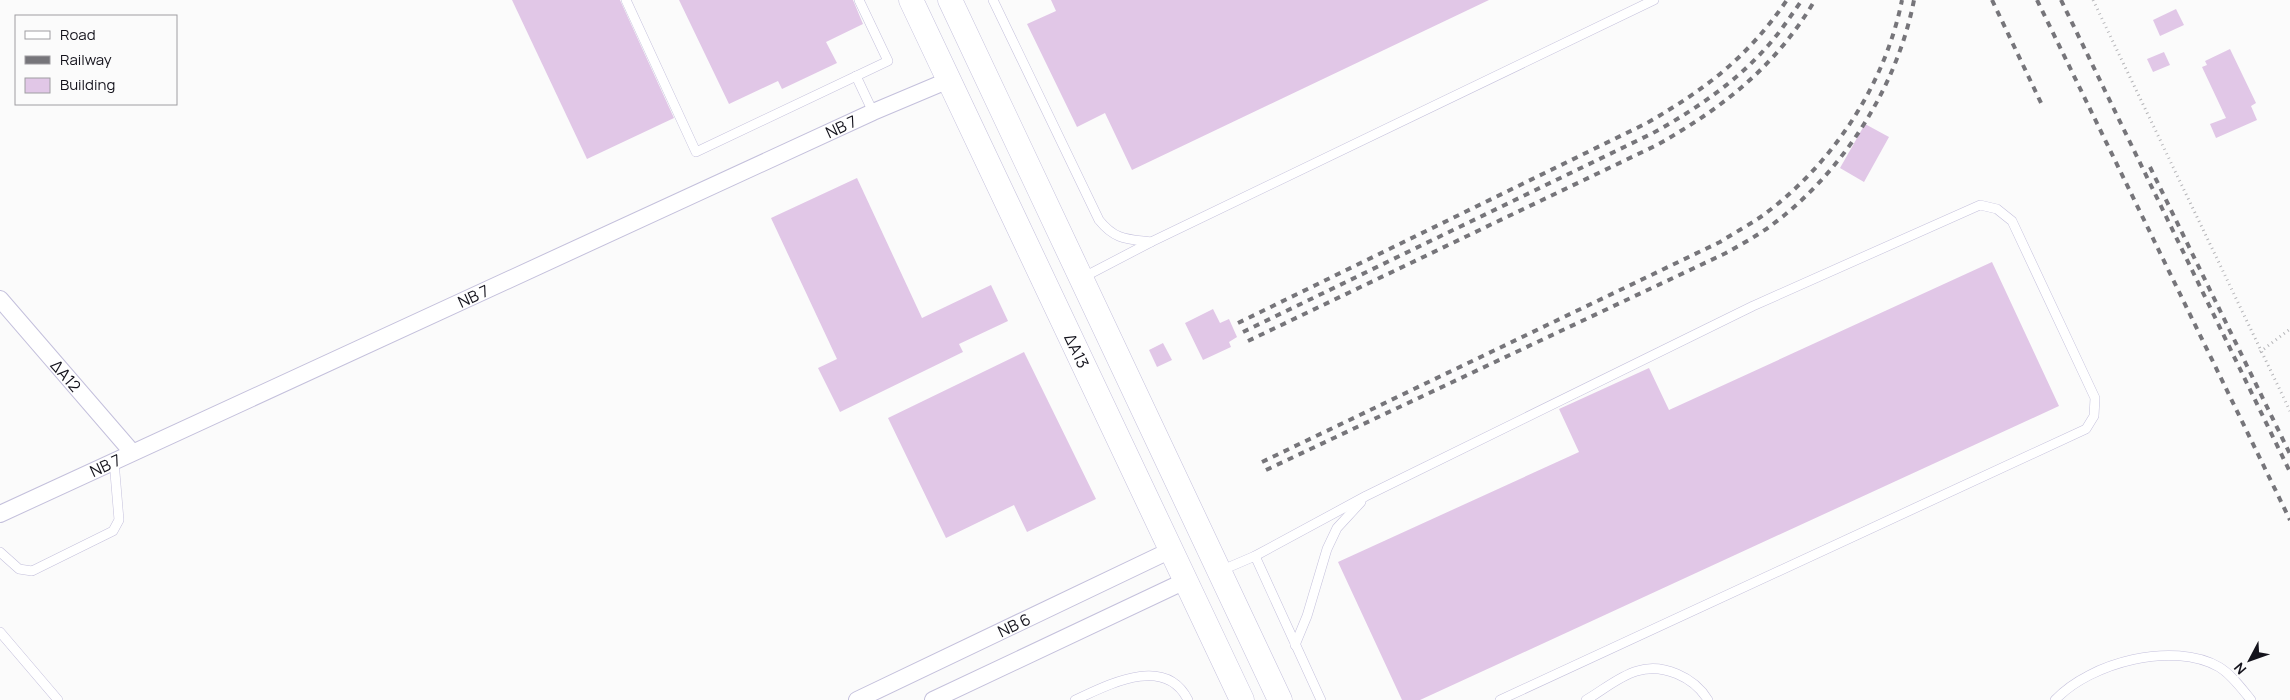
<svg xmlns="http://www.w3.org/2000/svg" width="2290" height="700" viewBox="0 0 2290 700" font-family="Manrope,sans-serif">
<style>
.building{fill:#e1c7e7}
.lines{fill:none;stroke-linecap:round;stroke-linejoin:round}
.lane-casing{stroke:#c4c0dc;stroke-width:10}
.street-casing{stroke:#c4c0dc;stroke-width:18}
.secondary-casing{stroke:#c4c0dc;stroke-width:25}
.path{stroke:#b5b5b8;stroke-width:3;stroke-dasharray:1 4;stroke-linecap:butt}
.lane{stroke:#fff;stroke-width:9}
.street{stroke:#fff;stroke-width:16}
.secondary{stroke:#fff;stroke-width:24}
.rail{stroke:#76757a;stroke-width:4;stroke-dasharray:6 6;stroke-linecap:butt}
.labels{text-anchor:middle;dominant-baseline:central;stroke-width:4.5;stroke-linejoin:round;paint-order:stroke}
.street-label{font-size:16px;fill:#14131c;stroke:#fbfbfb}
</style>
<rect width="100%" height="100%" fill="#fbfbfb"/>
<g class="building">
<polygon points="512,0 620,0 674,118 587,159"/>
<polygon points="679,0 853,0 863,24 826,42 837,63 782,89 778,81 729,104"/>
<polygon points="1051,0 1489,0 1132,170 1105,113 1077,127 1027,24 1056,11"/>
<polygon points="2176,9 2184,25 2160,36 2153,20"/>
<polygon points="2230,49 2256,103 2251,106 2257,120 2216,138 2210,124 2226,118 2202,67 2207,65 2205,61"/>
<polygon points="2164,52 2170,65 2153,72 2147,59"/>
<polygon points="1865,124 1889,137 1864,182 1840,168"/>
<polygon points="857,178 922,318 991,285 1008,321 959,344 963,352 840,412 818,368 837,359 771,218"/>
<polygon points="1992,262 2059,406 1420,700 1402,700 1338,562 1579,452 1559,409 1649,368 1669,410"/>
<polygon points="1213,309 1220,323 1229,319 1237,337 1229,342 1231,347 1203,360 1185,323"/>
<polygon points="1163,343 1172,360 1157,367 1149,350"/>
<polygon points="1024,352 1096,499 1027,532 1014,505 946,538 888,418"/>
</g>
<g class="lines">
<g class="lane-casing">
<g id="lane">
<polyline points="626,0 696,152 888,61 859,0"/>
<path d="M993 0 1099 220C1115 240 1127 239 1151 242"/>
<polyline points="856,76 873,112"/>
<polyline points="1082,278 1151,242 1654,0"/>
<polyline points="0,552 19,569 32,571 113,531 119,520 114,461"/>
<polyline points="1255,556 1321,700"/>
<polyline points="1220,571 1255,556 1366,496 1753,306 1980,205 1997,209 2012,221 2095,398 2094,416 2086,429 1500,700"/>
<polyline points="0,632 58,700"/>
<polyline points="1295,645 1307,616 1327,549 1337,528 1361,502"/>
<path d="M1075 700C1108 685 1165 654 1188 700"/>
<path d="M1586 700C1602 691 1619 676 1637 671 1663 663 1694 677 1708 700"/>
<path d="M2055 700C2091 662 2173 641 2219 667 2231 674 2242 689 2251 700"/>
</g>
</g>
<g class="street-casing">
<g id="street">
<path id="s1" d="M0 299 132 452"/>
<path id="s2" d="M0 514 873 112 949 80"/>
<path id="s3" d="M857 700 1171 550"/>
<polyline points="933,700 1185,581"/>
</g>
</g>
<g class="secondary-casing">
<g id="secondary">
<path id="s4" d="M911 0 1242 700"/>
<polyline points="950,0 1280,700"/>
</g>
</g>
<g class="path">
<polyline points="2093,0 2290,411"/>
<polyline points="2260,352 2290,329"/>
</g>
<use href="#lane" class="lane"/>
<use href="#street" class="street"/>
<use href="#secondary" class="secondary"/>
<g class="rail">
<polyline points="1992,0 2042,105"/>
<polyline points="2037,0 2290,520"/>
<polyline points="2061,0 2290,472"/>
<polyline points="2150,167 2290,454"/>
<path d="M1238 323 1647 123C1707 88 1747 58 1787 0"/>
<path d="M1243 332 1653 133C1698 108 1739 80 1772 41 1783 28 1792 14 1802 0"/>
<path d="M1248 341 1657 145C1724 107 1776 66 1815 0"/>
<path d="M1262 462 1720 242C1734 233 1749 225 1762 216 1832 165 1885 85 1902 0"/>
<path d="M1266 470 1726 253C1740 245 1755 237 1769 227 1841 175 1897 88 1914 0"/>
</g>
</g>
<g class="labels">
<g class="street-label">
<text stroke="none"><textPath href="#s2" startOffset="926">ΝΒ 7</textPath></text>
<text stroke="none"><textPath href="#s2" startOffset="521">ΝΒ 7</textPath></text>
<text stroke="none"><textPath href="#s4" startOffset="388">ΔΑ13</textPath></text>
<text stroke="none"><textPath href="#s1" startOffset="101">ΔΑ12</textPath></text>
<text stroke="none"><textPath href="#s2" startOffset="116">ΝΒ 7</textPath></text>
<text stroke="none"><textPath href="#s3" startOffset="174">ΝΒ 6</textPath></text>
</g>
</g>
<rect x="15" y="15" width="162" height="90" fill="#fbfbfb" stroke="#9f9ea2"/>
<rect x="25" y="31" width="25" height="8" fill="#ffffff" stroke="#9f9ea2"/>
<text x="60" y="40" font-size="15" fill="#14131c">Road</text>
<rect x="25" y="56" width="25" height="8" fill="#76757a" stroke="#9f9ea2"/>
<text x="60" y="65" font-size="15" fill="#14131c">Railway</text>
<rect x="25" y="78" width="25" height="15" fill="#e1c7e7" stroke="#9f9ea2"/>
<text x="60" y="90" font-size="15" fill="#14131c">Building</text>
<g transform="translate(2250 660) rotate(229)" stroke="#fbfbfb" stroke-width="4" paint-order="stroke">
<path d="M0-4L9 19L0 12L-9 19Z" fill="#14131c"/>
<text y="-8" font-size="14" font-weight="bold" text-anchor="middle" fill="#14131c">N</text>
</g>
</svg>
